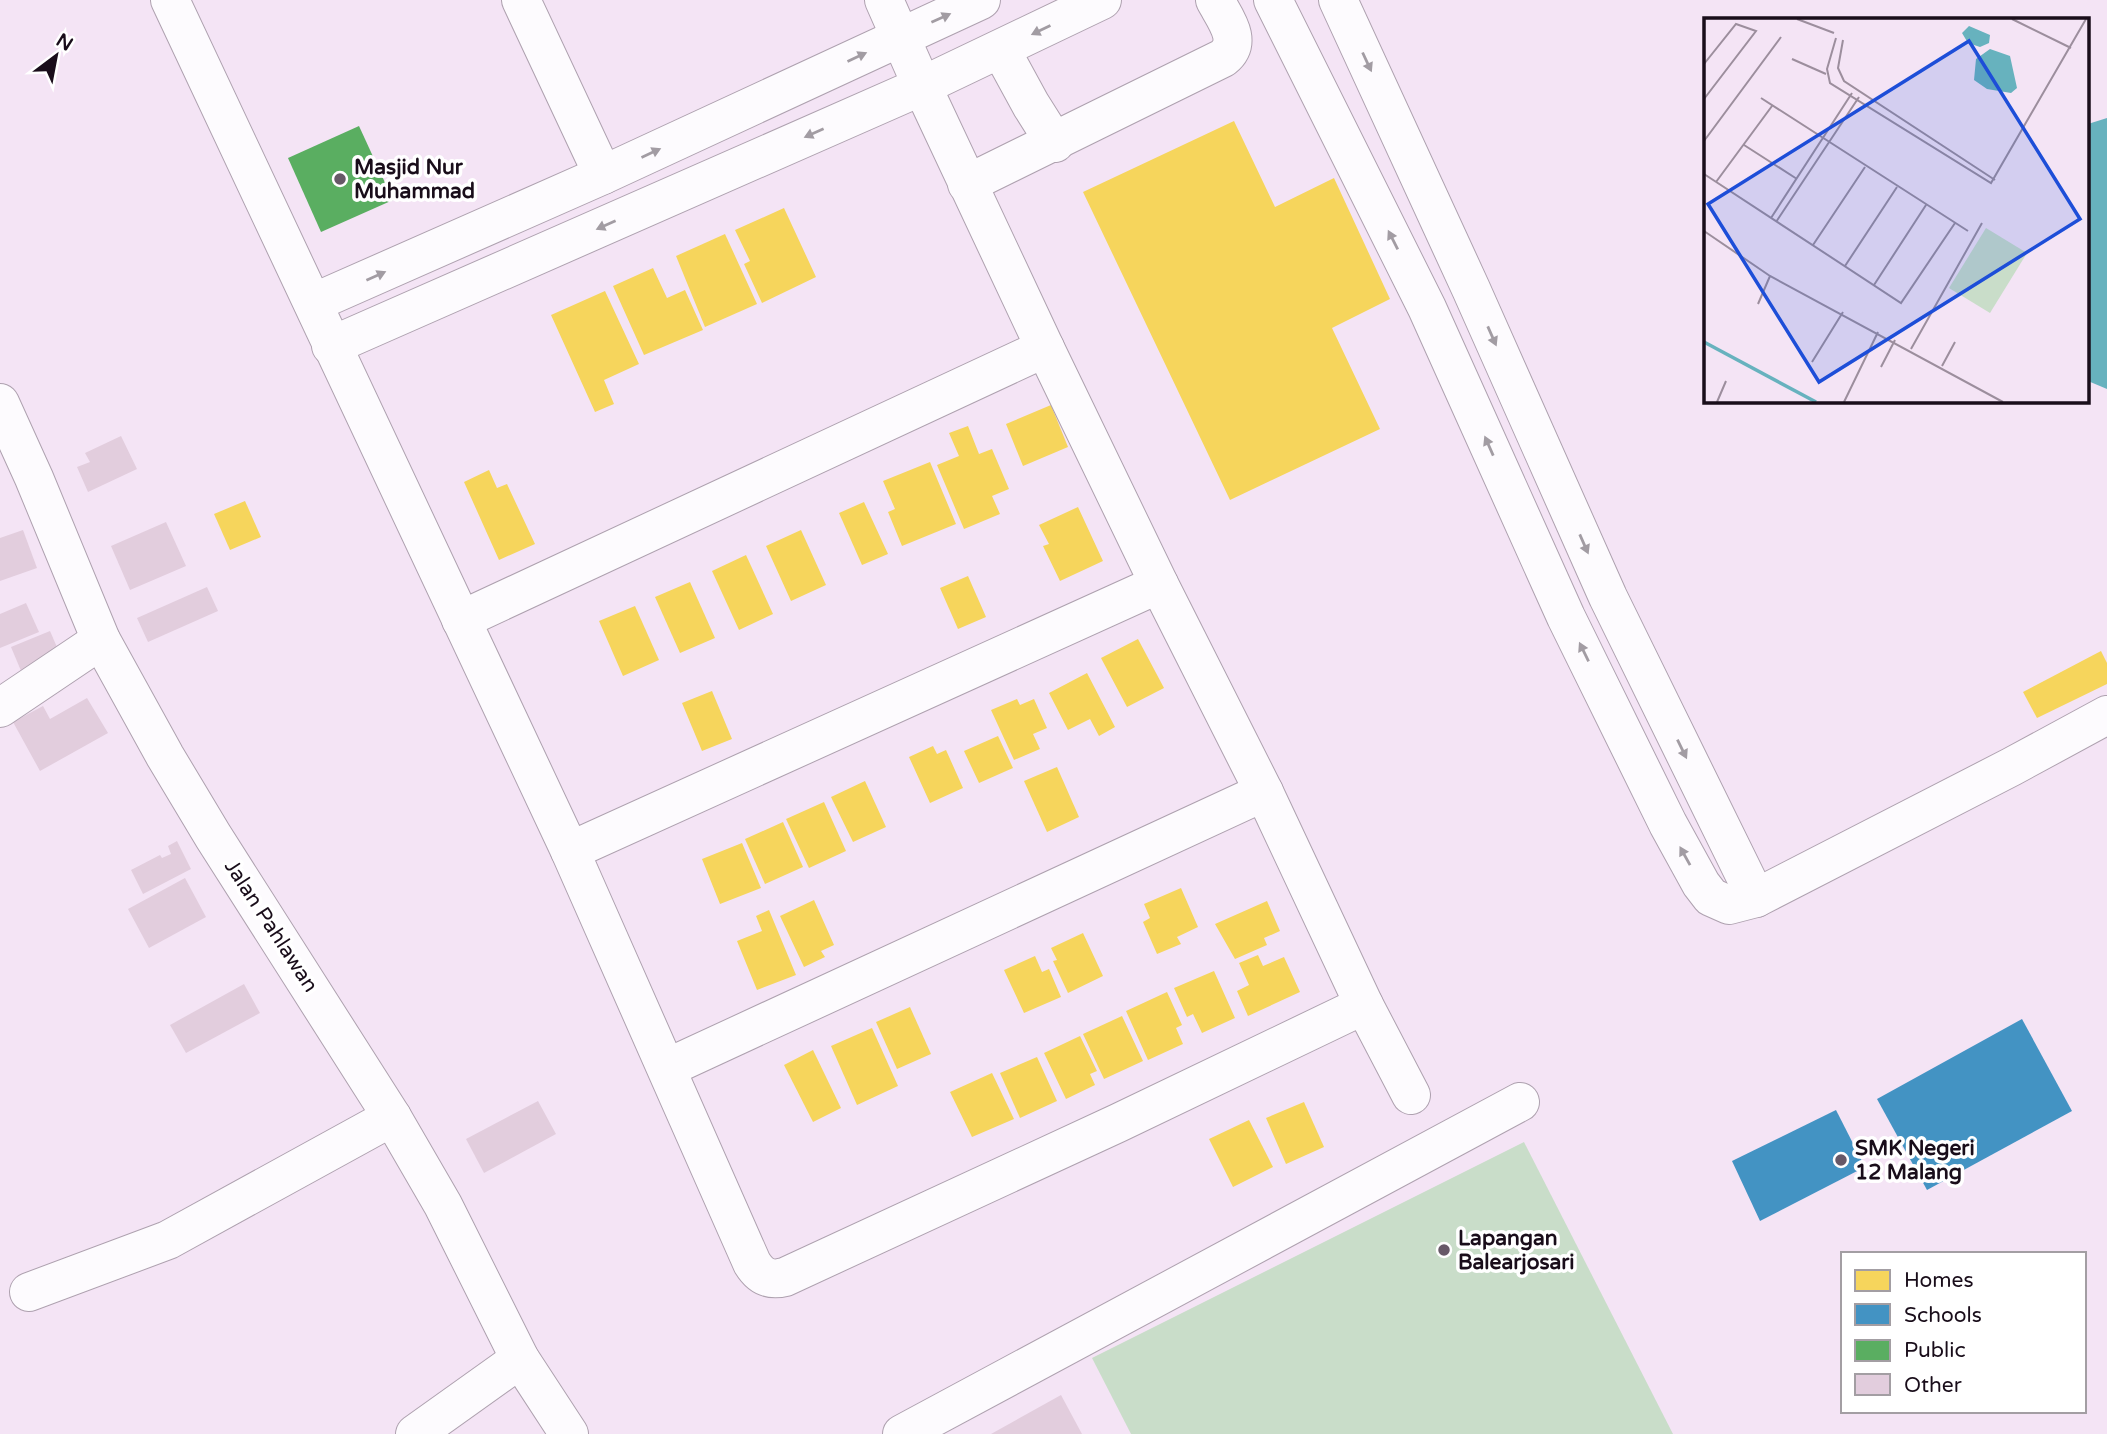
<svg xmlns="http://www.w3.org/2000/svg" width="2107" height="1434" viewBox="0 0 2107 1434" font-family="'Varela Round',sans-serif">
<style>
.green{fill:#c9ddc9}
.water{fill:#67b2be}
.homes{fill:#f6d55c}
.schools{fill:#4393c3}
.public{fill:#5aae61}
.building{fill:#e2cddd}
.lines{fill:none;stroke-linecap:round;stroke-linejoin:round}
.minor-casing{stroke:#aea1af;stroke-width:40}
.minor{stroke:#fdfbfe;stroke-width:38}
.oneway{fill:#a29ca3}
.poi-dot{fill:#665867;stroke:#fff;stroke-width:2.5}
.labels{text-anchor:middle;dominant-baseline:central;stroke-width:7;stroke-linejoin:round;paint-order:stroke}
.poi-label{font-size:21px;font-weight:bold;fill:#190d1a;stroke:#fff;text-anchor:start}
.street-label{font-size:21px;fill:#190d1a;stroke:#fff}
.inset-river{fill:none;stroke:#67b2be;stroke-width:3.5}
.inset-road{fill:none;stroke:#9c8e9d;stroke-width:2}
.view{fill:#1d4ed8;fill-opacity:0.15;stroke:#1d4ed8;stroke-width:3.5}
.inset-edge{fill:none;stroke:#190d1a;stroke-width:3.5}
</style>
<rect width="100%" height="100%" fill="#f4e4f5"/>
<polygon class="green" points="1524,1142 1673,1434 1131,1434 1092,1358"/>
<polygon class="water" points="2107,118 2107,389 2088,381 2088,124"/>
<g class="homes">
<polygon points="1234,121 1275,207 1334,178 1390,299 1332,328 1380,429 1230,500 1083,192"/>
<polygon points="784,208 816,277 762,303 744,264 750,261 735,230"/>
<polygon points="725,234 757,304 705,327 676,256"/>
<polygon points="653,268 667,298 685,290 703,330 644,355 613,286"/>
<polygon points="605,291 639,364 604,380 614,404 595,412 551,315"/>
<polygon points="1051,405 1068,447 1023,466 1006,424"/>
<polygon points="968,426 979,454 992,449 1009,489 992,496 1000,514 964,529 937,465 959,456 949,433"/>
<polygon points="930,462 956,524 902,546 888,512 895,509 883,481"/>
<polygon points="489,470 497,488 507,484 535,544 499,560 464,482"/>
<polygon points="245,501 261,537 230,550 214,514"/>
<polygon points="864,502 888,554 862,565 839,513"/>
<polygon points="1078,507 1103,561 1060,581 1043,546 1049,544 1039,525"/>
<polygon points="801,530 826,585 791,601 766,546"/>
<polygon points="746,555 773,614 739,630 712,571"/>
<polygon points="968,576 986,617 958,629 940,588"/>
<polygon points="690,582 715,638 680,653 655,597"/>
<polygon points="635,606 659,660 623,676 599,621"/>
<polygon points="1138,639 1164,688 1127,707 1101,658"/>
<polygon points="2101,651 2107,663 2107,684 2037,718 2023,692"/>
<polygon points="1087,673 1115,727 1099,736 1090,719 1068,730 1049,693"/>
<polygon points="712,691 732,739 702,751 682,703"/>
<polygon points="1017,699 1020,705 1034,699 1047,728 1033,734 1040,749 1014,760 991,710"/>
<polygon points="998,736 1013,768 979,783 964,751"/>
<polygon points="933,746 937,754 946,750 963,788 930,803 909,757"/>
<polygon points="1057,767 1079,817 1047,832 1024,781"/>
<polygon points="865,781 886,827 853,842 831,797"/>
<polygon points="824,802 846,851 809,868 786,819"/>
<polygon points="783,822 803,867 765,884 745,839"/>
<polygon points="742,843 761,888 720,904 702,859"/>
<polygon points="1181,888 1198,927 1177,937 1181,944 1157,954 1143,922 1150,918 1144,904"/>
<polygon points="814,900 834,945 821,951 825,957 804,967 780,916"/>
<polygon points="1267,901 1280,931 1264,938 1267,945 1235,959 1215,924"/>
<polygon points="769,910 796,975 757,990 737,941 762,931 756,916"/>
<polygon points="1083,933 1103,976 1068,993 1053,961 1057,960 1051,948"/>
<polygon points="1258,955 1263,966 1284,957 1300,992 1248,1016 1237,991 1249,985 1239,963"/>
<polygon points="1035,956 1042,972 1049,969 1061,997 1024,1013 1004,970"/>
<polygon points="1214,971 1235,1018 1202,1033 1193,1014 1187,1017 1174,988"/>
<polygon points="1167,992 1182,1025 1176,1028 1183,1044 1148,1060 1126,1011"/>
<polygon points="910,1007 931,1054 897,1069 876,1022"/>
<polygon points="1122,1016 1143,1061 1104,1079 1083,1034"/>
<polygon points="872,1028 898,1086 857,1105 831,1046"/>
<polygon points="1080,1036 1097,1071 1090,1074 1095,1085 1066,1099 1044,1053"/>
<polygon points="813,1050 841,1108 813,1122 784,1065"/>
<polygon points="1037,1057 1057,1101 1020,1118 1000,1073"/>
<polygon points="992,1073 1014,1119 972,1137 950,1092"/>
<polygon points="1304,1102 1324,1147 1286,1164 1266,1118"/>
<polygon points="1249,1120 1273,1167 1233,1187 1209,1139"/>
</g>
<g class="schools">
<polygon points="2022,1019 2072,1111 1927,1190 1877,1099"/>
<polygon points="1836,1110 1865,1167 1760,1221 1732,1161"/>
</g>
<polygon class="public" points="359,126 393,200 321,232 288,158"/>
<g class="building">
<polygon points="121,436 137,469 88,492 77,467 90,462 85,453"/>
<polygon points="166,522 186,566 130,590 111,546"/>
<polygon points="23,530 37,568 0,581 0,538"/>
<polygon points="207,587 218,611 148,642 137,618"/>
<polygon points="26,603 39,632 0,648 0,614"/>
<polygon points="50,631 63,661 24,678 11,647"/>
<polygon points="87,698 108,733 40,771 13,722 43,706 50,719"/>
<polygon points="177,841 191,869 143,894 131,870 160,855 162,858 171,854 168,846"/>
<polygon points="185,878 206,917 149,948 128,909"/>
<polygon points="244,984 260,1013 186,1053 170,1025"/>
<polygon points="538,1101 556,1134 484,1173 466,1139"/>
<polygon points="1061,1395 1082,1434 991,1434"/>
</g>
<g class="lines">
<g class="minor-casing">
<g id="minor">
<path d="M170 0 570 851 752 1263C760 1276 769 1281 785 1277L1118 1123 1364 1005"/>
<polyline points="521,0 603,175"/>
<polyline points="884,0 922,86 1045,348 1159,584 1264,792 1364,1005 1411,1095"/>
<polyline points="1273,0 1427,308 1566,617 1668,824 1701,884 1711,897 1729,905 1756,898 2011,767 2107,715"/>
<polyline points="1338,0 1471,289 1608,597 1756,898"/>
<polyline points="1001,50 1031,105 1055,143"/>
<path d="M967 184 1223 58C1244 41 1225 19 1215 0"/>
<polyline points="313,303 603,175 981,0"/>
<polyline points="331,346 922,86 1102,0"/>
<polyline points="0,403 34,478 101,640 165,756 213,836 392,1117 443,1205 520,1359 569,1434"/>
<polyline points="461,620 1045,348"/>
<polyline points="0,708 101,640"/>
<polyline points="570,851 1159,584"/>
<polyline points="667,1068 1264,792"/>
<polyline points="29,1292 168,1240 392,1117"/>
<polyline points="415,1434 520,1359"/>
<polyline points="902,1434 1520,1102"/>
</g>
</g>
<use href="#minor" class="minor"/>
</g>
<defs><path id="oneway-solid" d="M-6-.8H1V-3.2L6.5 0L1 3.2V.8H-6Z" transform="scale(1.75)"/></defs>
<g class="oneway">
<use href="#oneway-solid" transform="translate(941 18) rotate(-24)"/>
<use href="#oneway-solid" transform="translate(1041 30) rotate(154)"/>
<use href="#oneway-solid" transform="translate(857 57) rotate(-25)"/>
<use href="#oneway-solid" transform="translate(1367 62) rotate(65)"/>
<use href="#oneway-solid" transform="translate(814 133) rotate(156)"/>
<use href="#oneway-solid" transform="translate(651 153) rotate(-25)"/>
<use href="#oneway-solid" transform="translate(606 225) rotate(156)"/>
<use href="#oneway-solid" transform="translate(1393 240) rotate(-117)"/>
<use href="#oneway-solid" transform="translate(376 276) rotate(-24)"/>
<use href="#oneway-solid" transform="translate(1492 336) rotate(66)"/>
<use href="#oneway-solid" transform="translate(1489 446) rotate(-114)"/>
<use href="#oneway-solid" transform="translate(1584 544) rotate(66)"/>
<use href="#oneway-solid" transform="translate(1584 652) rotate(-116)"/>
<use href="#oneway-solid" transform="translate(1682 749) rotate(64)"/>
<use href="#oneway-solid" transform="translate(1685 856) rotate(-119)"/>
</g>
<g class="poi-dot">
<circle cx="340" cy="179" r="7"/>
<circle cx="1841" cy="1160" r="7"/>
<circle cx="1444" cy="1250" r="7"/>
</g>
<g class="labels">
<g class="poi-label">
<text x="354" y="167">Masjid Nur<tspan x="354" dy="24">Muhammad</tspan></text>
<text x="1855" y="1148">SMK Negeri<tspan x="1855" dy="24">12 Malang</tspan></text>
<text x="1458" y="1238">Lapangan<tspan x="1458" dy="24">Balearjosari</tspan></text>
</g>
<g class="street-label">
<text transform="translate(271 926) rotate(57)">Jalan Pahlawan</text>
</g>
</g>
<g transform="translate(1704 18)">
<rect width="385" height="385" fill="#f4e4f5"/>
<path d="M282 210 323 235 286 295 245 270Z" fill="#c9ddc9"/>
<path d="M265 8 286 17 285 25 276 29 264 25 258 15ZM286 31 306 38 313 70 307 75 283 71 270 62 272 41Z" fill="#67b2be"/>
<path class="inset-river" d="M0 324 112 384"/>
<path class="inset-road" d="M93 1 130 15M308 1 367 30M132 20 123 51 126 65 287 165 382 1M139 22 134 50 140 63 291 162M88 41 122 56M0 46 32 6 52 13 0 81M57 80 264 213M0 123 77 19M40 127 93 161M0 156 197 285 251 205M12 164 68 88M67 200 148 75M72 204 155 79M0 213 66 258 299 384M109 227 161 149M141 248 193 169M170 267 222 187M54 286 66 258M207 331 278 205M108 344 139 294M238 348 251 324M177 349 191 322M13 384 22 363M140 384 174 314"/>
<path class="view" d="M265 23 376 201 115 364 4 186Z"/>
<rect width="385" height="385" class="inset-edge"/>
</g>
<rect x="1841" y="1252" width="245" height="161" fill="#ffffff" stroke="#a39ea3" stroke-width="2"/>
<rect x="1855" y="1270" width="35" height="21" fill="#f6d55c" stroke="#a39ea3" stroke-width="2"/>
<text x="1904" y="1287" font-size="21" fill="#190d1a">Homes</text>
<rect x="1855" y="1304" width="35" height="21" fill="#4393c3" stroke="#a39ea3" stroke-width="2"/>
<text x="1904" y="1322" font-size="21" fill="#190d1a">Schools</text>
<rect x="1855" y="1340" width="35" height="21" fill="#5aae61" stroke="#a39ea3" stroke-width="2"/>
<text x="1904" y="1357" font-size="21" fill="#190d1a">Public</text>
<rect x="1855" y="1374" width="35" height="21" fill="#e2cddd" stroke="#a39ea3" stroke-width="2"/>
<text x="1904" y="1392" font-size="21" fill="#190d1a">Other</text>
<g transform="translate(56 56) rotate(32)" stroke="#ffffff" stroke-width="5" paint-order="stroke">
<path d="M0-5L12 26L0 18L-12 26Z" fill="#190d1a"/>
<text y="-10" font-size="19" font-weight="bold" text-anchor="middle" fill="#190d1a">N</text>
</g>
</svg>
